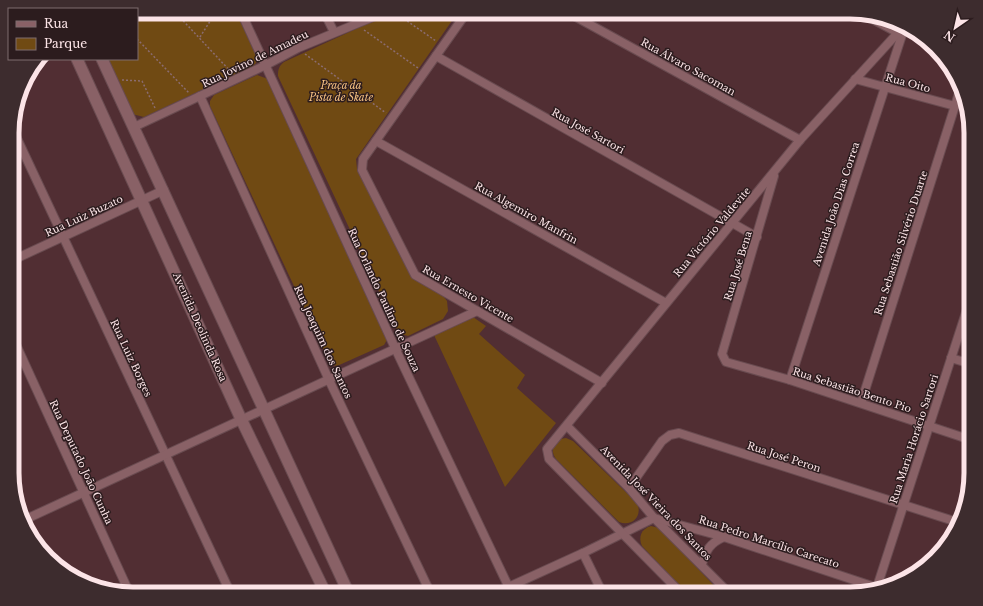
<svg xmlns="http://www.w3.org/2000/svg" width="983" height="606" viewBox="0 0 983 606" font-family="'Libre Baskerville',serif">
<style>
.green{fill:#704a13}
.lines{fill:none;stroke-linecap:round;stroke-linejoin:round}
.street-casing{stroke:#694b50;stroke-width:10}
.secondary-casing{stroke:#694b50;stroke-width:13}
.path{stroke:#8b6c70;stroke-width:1.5;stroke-dasharray:2 2;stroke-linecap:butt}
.street{stroke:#896166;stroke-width:8}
.secondary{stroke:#896166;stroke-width:11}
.labels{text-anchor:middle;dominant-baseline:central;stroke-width:3;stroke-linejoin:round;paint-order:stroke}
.street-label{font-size:10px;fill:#fce4e7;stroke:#2c1c1e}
.park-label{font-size:10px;font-style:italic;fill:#f8c383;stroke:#2c1c1e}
.rim{fill:none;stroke:#fce4e7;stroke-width:5}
</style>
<rect width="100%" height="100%" fill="#512e33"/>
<g class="green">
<polygon points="137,12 236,12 257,58 256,63 253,66 144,117 132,114 107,59 137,59"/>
<path d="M393 12H458L356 159 357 169 413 278 443 296 447 301 448 311 443 319 408 336 401 334 397 330 278 76C278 69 279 66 284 62Z"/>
<polygon points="257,75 268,79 388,338 384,345 337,366 333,365 329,361 210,106 210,101 214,95"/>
<polygon points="473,317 486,326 479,334 525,375 517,388 556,423 505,487 434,335"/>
<path d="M566 438 573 441 637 503C643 516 632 527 619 522L556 459C549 449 554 439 566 438Z"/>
<path d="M651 526 659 528 722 594H688L642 546C638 537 641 529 651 526Z"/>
</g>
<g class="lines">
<g class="street-casing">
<g id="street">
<polyline points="241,12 395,348 512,594"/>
<polyline points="324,12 334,32"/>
<polyline points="467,12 363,159 362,170 415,275 602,383"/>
<polyline points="567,12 800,140"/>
<polyline points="436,56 757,237"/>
<polyline points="855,79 955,106"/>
<polyline points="200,96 329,380 431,594"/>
<polyline points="134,127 266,65 298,48 385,12"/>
<polyline points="13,130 231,594"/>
<polyline points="376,141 666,303"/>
<polyline points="774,176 722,354 726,362 790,380 971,440"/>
<polyline points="13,260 164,190"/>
<polyline points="13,338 130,594"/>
<polyline points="951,358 971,364"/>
<polyline points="790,380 902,35 863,14"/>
<polyline points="861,403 960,90"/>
<polyline points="567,426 629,488 654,518 730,594"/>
<polyline points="629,488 662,441 670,435 679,433 957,522"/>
<polyline points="24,520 477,311"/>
<polyline points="583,553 603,594"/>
<path d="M702 564C706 550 710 543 724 537"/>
<polyline points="877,587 971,297"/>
<polyline points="493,594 583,553 654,518 724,537 878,588"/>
<polyline points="682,594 549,459 547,449 800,140 904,26"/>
</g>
</g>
<g class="secondary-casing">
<g id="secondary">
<polyline points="77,59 241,419 326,594"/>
<path d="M102 59C185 237 265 416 349 594"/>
</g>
</g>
<g class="path">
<polyline points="175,12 232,73"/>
<polyline points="394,12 436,41"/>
<polyline points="364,30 418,68"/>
<polyline points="200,37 214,15 212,12"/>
<polyline points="137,39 189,93"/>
<polyline points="305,54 386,113"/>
<polyline points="122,80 142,81 155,108"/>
</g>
<use href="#street" class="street"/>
<use href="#secondary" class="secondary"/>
</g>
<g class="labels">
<g class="street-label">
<text transform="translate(255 59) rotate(-26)">Rua Jovino de Amadeu</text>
<text transform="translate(688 67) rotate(29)">Rua Álvaro Sacoman</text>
<text transform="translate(908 83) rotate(15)">Rua Oito</text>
<text transform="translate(588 131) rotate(29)">Rua José Sartori</text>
<text transform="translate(836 204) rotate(-72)">Avenida João Dias Correa</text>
<text transform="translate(526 213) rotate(29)">Rua Algemiro Manfrin</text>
<text transform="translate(84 216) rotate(-25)">Rua Luiz Buzato</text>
<text transform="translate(712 232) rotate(-50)">Rua Victório Valdevite</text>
<text transform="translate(901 243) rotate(-72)">Rua Sebastião Silvério Duarte</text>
<text transform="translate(738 266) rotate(-73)">Rua José Bena</text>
<text transform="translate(468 294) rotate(30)">Rua Ernesto Vicente</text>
<text transform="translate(384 300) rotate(65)">Rua Orlando Paulino de Souza</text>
<text transform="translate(200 327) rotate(66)">Avenida Deolinda Rosa</text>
<text transform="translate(323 342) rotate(65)">Rua Joaquim dos Santos</text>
<text transform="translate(131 358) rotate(65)">Rua Luiz Borges</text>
<text transform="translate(852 390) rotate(18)">Rua Sebastião Bento Pio</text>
<text transform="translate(914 439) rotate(-72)">Rua Maria Horácio Sartori</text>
<text transform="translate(784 457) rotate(18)">Rua José Peron</text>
<text transform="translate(81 462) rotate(65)">Rua Deputado João Cunha</text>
<text transform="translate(656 503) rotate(46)">Avenida José Vieira dos Santos</text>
<text transform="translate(769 542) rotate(18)">Rua Pedro Marcílio Carecato</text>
</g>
<g class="park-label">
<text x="341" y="85">Praça da<tspan x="341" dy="12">Pista de Skate</tspan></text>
</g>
</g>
<path d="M0 0H983V606H0ZM133 19H850A114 114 0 0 1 964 133V473A114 114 0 0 1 850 587H133A114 114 0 0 1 19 473V133A114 114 0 0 1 133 19Z" fill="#3d2c2e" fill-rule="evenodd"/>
<path class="rim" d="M133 19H850A114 114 0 0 1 964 133V473A114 114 0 0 1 850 587H133A114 114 0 0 1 19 473V133A114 114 0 0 1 133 19Z"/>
<rect x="8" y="8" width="130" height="52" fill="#2c1c1e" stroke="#7f6c6e"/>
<rect x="16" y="21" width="20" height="6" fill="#896166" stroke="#7f6c6e"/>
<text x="44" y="28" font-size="12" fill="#fce4e7">Rua</text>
<rect x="16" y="38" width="20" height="12" fill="#704a13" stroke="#7f6c6e"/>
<text x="44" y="48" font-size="12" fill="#fce4e7">Parque</text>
<g transform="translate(955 28) rotate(214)" stroke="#2c1c1e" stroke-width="3" paint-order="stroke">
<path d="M0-3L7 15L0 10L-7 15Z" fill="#fce4e7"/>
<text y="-6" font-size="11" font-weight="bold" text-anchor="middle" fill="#fce4e7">N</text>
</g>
</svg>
